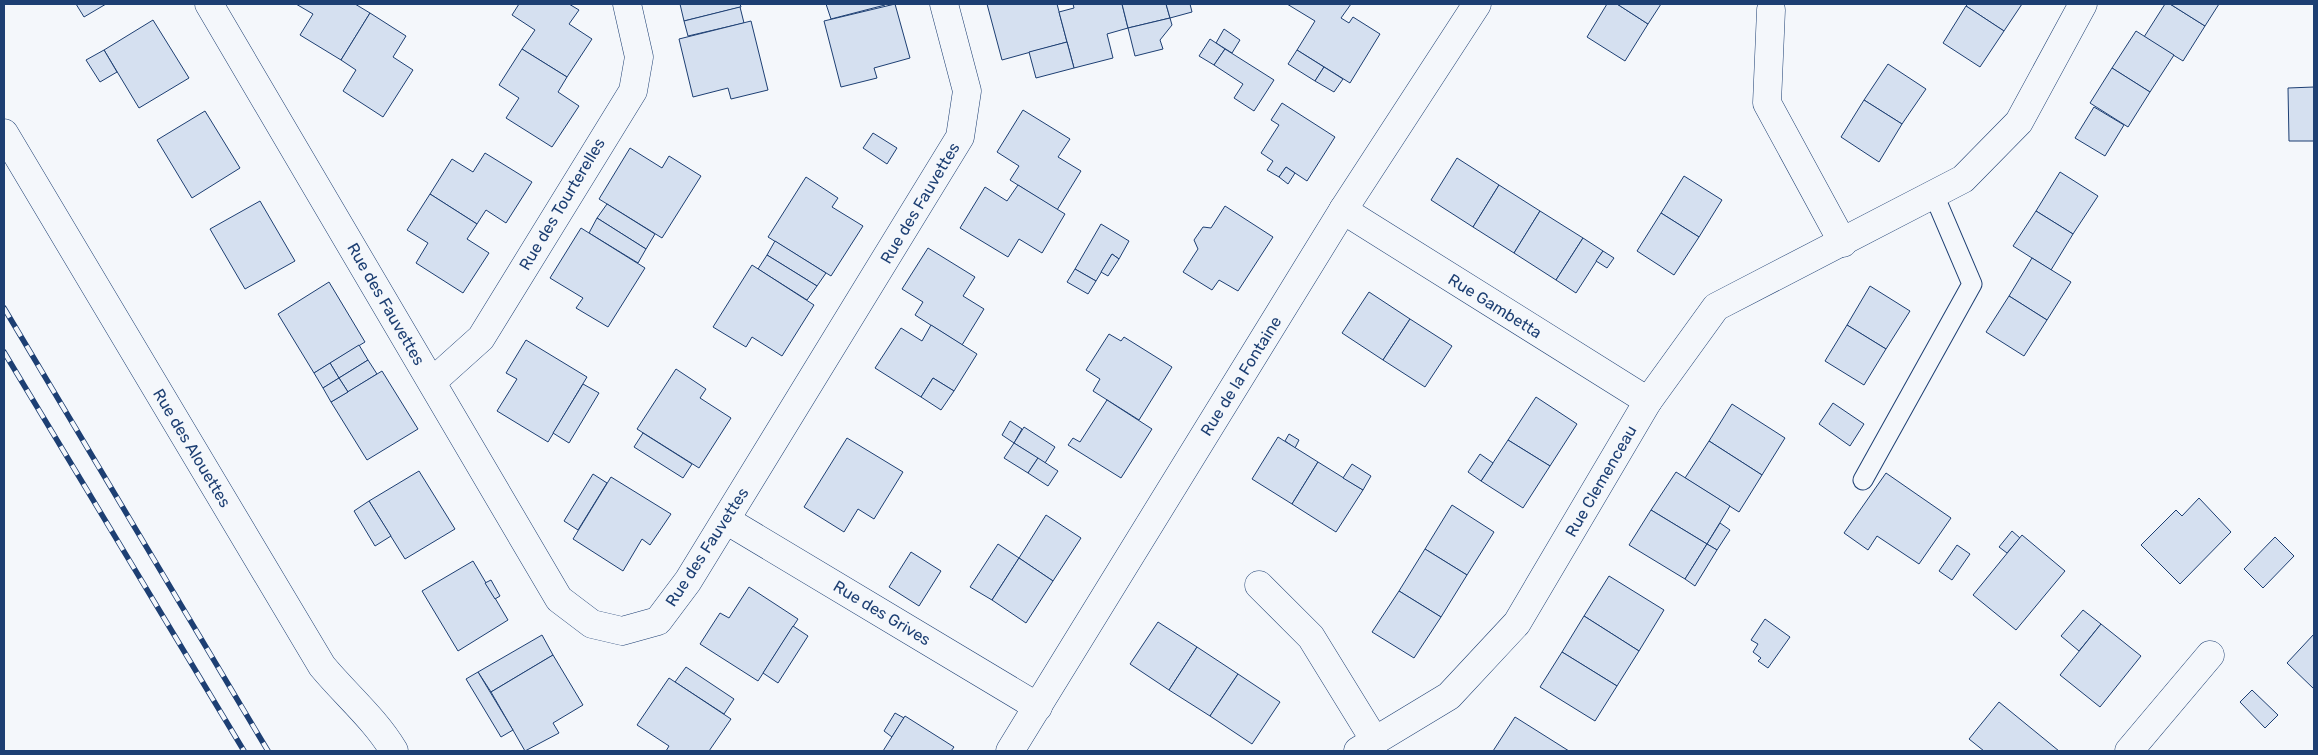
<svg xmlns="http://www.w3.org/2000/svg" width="2318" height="755" viewBox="0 0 2318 755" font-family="Rubik,sans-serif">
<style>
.building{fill:#d5e0f0;stroke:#1d3f73}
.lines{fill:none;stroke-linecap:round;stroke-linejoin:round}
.lane-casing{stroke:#1d3f73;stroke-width:21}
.street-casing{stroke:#1d3f73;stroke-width:29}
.secondary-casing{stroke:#1d3f73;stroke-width:29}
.lane{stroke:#f4f7fb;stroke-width:19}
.street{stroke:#f4f7fb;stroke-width:28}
.secondary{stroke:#f4f7fb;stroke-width:28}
.rail-casing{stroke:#1d3f73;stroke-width:5.5}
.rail{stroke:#f4f7fb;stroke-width:4;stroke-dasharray:11;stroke-linecap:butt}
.labels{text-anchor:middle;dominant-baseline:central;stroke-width:4;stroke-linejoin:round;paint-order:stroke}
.street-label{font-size:16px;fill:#1d3f73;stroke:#f4f7fb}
</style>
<rect width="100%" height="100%" fill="#f4f7fb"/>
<g class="building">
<polygon points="76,4 106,4 84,17"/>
<polygon points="296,4 355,4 370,13 341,60 300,35 313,14"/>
<polygon points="519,4 569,4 579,10 569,24 592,39 567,77 522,49 535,30 512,15"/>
<polygon points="680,4 740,4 741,7 684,21"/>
<polygon points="826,4 885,4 885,5 831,19"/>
<polygon points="895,4 910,58 874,68 877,78 841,87 824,21"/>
<polygon points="987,4 1057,4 1067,42 1002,60"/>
<polygon points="1073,4 1122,4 1128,28 1107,34 1113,58 1074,68 1059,12 1074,8"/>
<polygon points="1122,4 1166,4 1170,18 1128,28"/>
<polygon points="1166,4 1190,4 1192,12 1170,18"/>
<polygon points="1287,4 1351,4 1341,18 1349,23 1353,17 1380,34 1350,83 1297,50 1315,21"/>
<polygon points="1607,4 1617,4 1648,24 1625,61 1587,37"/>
<polygon points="1617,4 1661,4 1648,24"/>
<polygon points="1968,4 2022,4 2004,31 1966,6"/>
<polygon points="2165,4 2170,4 2205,26 2183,61 2144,37"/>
<polygon points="2170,4 2219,4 2205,26"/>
<polygon points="1966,6 2004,31 1980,67 1943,43"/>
<polygon points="740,7 744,23 688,36 684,21"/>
<polygon points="370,13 406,36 393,57 413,70 383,117 343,91 356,70 341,60"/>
<polygon points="1170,18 1172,25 1160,40 1163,49 1135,56 1128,28"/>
<polygon points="153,20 189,78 139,108 104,50"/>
<polygon points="751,21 768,90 731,99 728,88 693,97 679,39"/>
<polygon points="1224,29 1240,40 1232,53 1216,43"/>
<polygon points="2136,31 2174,55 2150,92 2112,68"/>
<polygon points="1210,39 1225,49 1214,65 1199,56"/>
<polygon points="1067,42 1074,68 1036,78 1029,52"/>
<polygon points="522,49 567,77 558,92 579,106 552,147 506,118 519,98 499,85"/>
<polygon points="1225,49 1274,80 1254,111 1234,98 1243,84 1214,65"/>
<polygon points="104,50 117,72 100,82 86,60"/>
<polygon points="1297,50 1324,67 1315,81 1288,64"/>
<polygon points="1888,64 1926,89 1902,124 1864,100"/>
<polygon points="1324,67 1343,79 1334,92 1315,81"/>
<polygon points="2112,68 2150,92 2128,127 2090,103"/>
<polygon points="2314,87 2314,141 2289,141 2288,88"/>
<polygon points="1864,100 1902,124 1879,162 1841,137"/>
<polygon points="1282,103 1335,137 1307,181 1286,167 1279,177 1267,170 1273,161 1261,153 1279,125 1271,120"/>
<polygon points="2094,107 2124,125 2105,156 2075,138"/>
<polygon points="1023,110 1070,139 1058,157 1081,171 1057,210 1010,180 1019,166 997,152"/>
<polygon points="205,111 240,168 192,198 157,140"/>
<polygon points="873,133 897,148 887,164 863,148"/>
<polygon points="630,148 662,168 669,156 701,176 662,238 599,199"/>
<polygon points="485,153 532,182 506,223 486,210 477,224 430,194 452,159 473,172"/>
<polygon points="1457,158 1499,185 1473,227 1431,200"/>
<polygon points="1286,167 1295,173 1288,184 1279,177"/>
<polygon points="2060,172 2098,196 2073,234 2036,211"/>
<polygon points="1684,176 1722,200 1699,237 1661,213"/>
<polygon points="806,177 838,198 832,207 863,226 831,276 768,237"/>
<polygon points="1018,185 1065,214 1042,253 1019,239 1008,257 960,228 985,187 1007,201"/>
<polygon points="1499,185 1540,211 1514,253 1473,227"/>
<polygon points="430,194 477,224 467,239 489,253 463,293 416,263 428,243 407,230"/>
<polygon points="260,201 295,261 245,289 210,229"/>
<polygon points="607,204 655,234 646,249 597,218"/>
<polygon points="1225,206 1273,237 1238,291 1219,280 1212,290 1183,272 1198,249 1194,240 1203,227 1211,228"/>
<polygon points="1540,211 1583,238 1556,280 1514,253"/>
<polygon points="2036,211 2073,234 2051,270 2013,246"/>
<polygon points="1661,213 1699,237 1674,275 1637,251"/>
<polygon points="597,218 646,249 638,263 589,233"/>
<polygon points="1101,224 1129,241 1119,259 1112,254 1096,281 1075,269"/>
<polygon points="581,228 645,268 608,327 576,308 583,298 550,278"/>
<polygon points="1583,238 1603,251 1576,293 1556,280"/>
<polygon points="775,241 826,273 817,286 767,255"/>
<polygon points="928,248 975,277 963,296 984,309 962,345 915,315 923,302 902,289"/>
<polygon points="1603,251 1614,258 1607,268 1596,261"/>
<polygon points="1112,254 1119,259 1108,276 1101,272"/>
<polygon points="767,255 817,286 807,300 758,269"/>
<polygon points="2032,258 2071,282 2047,320 2009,296"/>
<polygon points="752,265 814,305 782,356 752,337 746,347 713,327"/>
<polygon points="1075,269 1096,281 1088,294 1067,282"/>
<polygon points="329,282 365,342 314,373 278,314"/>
<polygon points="1870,286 1910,311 1886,349 1847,325"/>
<polygon points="1369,292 1410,319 1383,360 1342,333"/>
<polygon points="2009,296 2047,320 2024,356 1986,332"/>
<polygon points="1410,319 1452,346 1425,387 1383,360"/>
<polygon points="931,325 977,354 954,391 933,378 921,397 875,368 901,328 922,341"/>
<polygon points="1847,325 1886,349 1864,385 1825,361"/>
<polygon points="1109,334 1121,341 1124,337 1172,367 1139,420 1093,391 1100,379 1086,370"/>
<polygon points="526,340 587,377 548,442 497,411 517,379 506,373"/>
<polygon points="359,345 368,360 339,378 330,363"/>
<polygon points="368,360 377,374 348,392 339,378"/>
<polygon points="330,363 339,378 323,388 314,373"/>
<polygon points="676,369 706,389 700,398 731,418 699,468 637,429"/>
<polygon points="382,371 418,429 367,460 331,402"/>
<polygon points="339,378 348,392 331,402 323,388"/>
<polygon points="933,378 954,391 941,410 921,397"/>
<polygon points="583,384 599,393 569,443 553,433"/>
<polygon points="1536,397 1577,424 1550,466 1508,440"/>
<polygon points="1107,400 1152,429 1121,478 1068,445 1073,438 1080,442"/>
<polygon points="1833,403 1864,424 1850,446 1819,424"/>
<polygon points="1732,404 1785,438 1762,475 1709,441"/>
<polygon points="1010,421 1022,429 1014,443 1002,435"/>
<polygon points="1024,427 1055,447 1045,463 1014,443"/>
<polygon points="643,433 692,464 683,478 634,447"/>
<polygon points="1289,434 1299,440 1295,448 1285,441"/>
<polygon points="1278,437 1318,462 1292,504 1252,479"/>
<polygon points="847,438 903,472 874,519 858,509 844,532 804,507"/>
<polygon points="1508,440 1550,466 1523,508 1481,481"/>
<polygon points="1709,441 1762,475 1739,512 1685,478"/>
<polygon points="1014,443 1038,458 1028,473 1004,458"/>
<polygon points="1480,454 1493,463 1481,481 1468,472"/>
<polygon points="1038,458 1058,471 1048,486 1028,473"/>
<polygon points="1318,462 1363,490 1336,532 1292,504"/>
<polygon points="1352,464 1371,476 1363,490 1343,478"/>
<polygon points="419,471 455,529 405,559 369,501"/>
<polygon points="1676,472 1730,506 1707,544 1651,510"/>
<polygon points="1886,473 1951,518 1919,564 1877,536 1868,550 1844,533"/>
<polygon points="593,474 607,483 578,530 564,521"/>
<polygon points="611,477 671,514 650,545 642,539 623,571 573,539"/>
<polygon points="2199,498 2231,532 2180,584 2141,545 2176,510 2182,516"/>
<polygon points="369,501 391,536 375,546 354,511"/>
<polygon points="1452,505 1494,532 1467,575 1425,549"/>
<polygon points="1651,510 1707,544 1685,579 1629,545"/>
<polygon points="1046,515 1081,538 1053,581 1019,558"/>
<polygon points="1720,523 1730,530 1717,550 1707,544"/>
<polygon points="2012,531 2020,538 2007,553 1999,547"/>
<polygon points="2022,535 2065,571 2016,630 1973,595"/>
<polygon points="2275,537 2294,556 2263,588 2244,569"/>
<polygon points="998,544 1019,558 992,600 970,587"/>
<polygon points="1707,544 1717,550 1695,586 1685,579"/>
<polygon points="1957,545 1970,554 1952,580 1939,571"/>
<polygon points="1425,549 1467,575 1441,617 1399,591"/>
<polygon points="911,552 941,571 919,606 889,587"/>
<polygon points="1019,558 1053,581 1026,623 992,600"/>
<polygon points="473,561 508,620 458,651 422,591"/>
<polygon points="1609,576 1664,610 1639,651 1584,616"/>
<polygon points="491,580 500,596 495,599 485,583"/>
<polygon points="749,587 798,619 758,681 700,644 720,613 729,618"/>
<polygon points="1399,591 1441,617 1414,658 1372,632"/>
<polygon points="2083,610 2101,624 2079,651 2061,636"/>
<polygon points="1584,616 1639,651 1617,686 1562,652"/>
<polygon points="1765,619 1790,637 1768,668 1758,661 1761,658 1753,652 1758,644 1751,640"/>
<polygon points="1158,622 1197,647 1169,690 1130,664"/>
<polygon points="2101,624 2141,656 2100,707 2060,675"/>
<polygon points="793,626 808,636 778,683 763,673"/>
<polygon points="2314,634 2314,689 2287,663"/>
<polygon points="542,635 553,655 491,692 478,672"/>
<polygon points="1197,647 1238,674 1210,716 1169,690"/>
<polygon points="1562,652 1617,686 1595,721 1540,687"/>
<polygon points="553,655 583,705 553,723 559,733 525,751 491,692"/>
<polygon points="686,667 734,699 724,714 675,682"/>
<polygon points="478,672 513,730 501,737 466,679"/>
<polygon points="1238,674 1280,702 1252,744 1210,716"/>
<polygon points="669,678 731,719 709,751 666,751 669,746 637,725"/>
<polygon points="2252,690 2278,715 2265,728 2240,702"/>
<polygon points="1999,702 2059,751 1984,751 1969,739"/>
<polygon points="895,713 904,718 892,737 884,731"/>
<polygon points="905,716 954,747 951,751 883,751"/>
<polygon points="1515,717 1569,751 1493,751"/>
</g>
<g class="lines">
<g class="lane-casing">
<polyline id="lane" points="1863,480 1972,284 1934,195"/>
</g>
<g class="street-casing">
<g id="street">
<polyline points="209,4 559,599 592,624 622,631 658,621 688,581 960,137 967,91 944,4"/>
<polyline points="1771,10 1767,103 1843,243"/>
<path d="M4 133 322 666C346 695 375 719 394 751"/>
<polyline points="1343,210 1648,401"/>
<polyline points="432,382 481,338 633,91 639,57 627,4"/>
<polyline points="726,520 1038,707"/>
<polyline points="1259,585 1311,637 1375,741"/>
<polyline points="1358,751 1449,696 1517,623 1648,401 1716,307 1963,179 2019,122 2083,4"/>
<polyline points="2129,751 2210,655"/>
</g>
</g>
<g class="secondary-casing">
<polyline id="secondary" points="1010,751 1343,210 1477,4"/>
</g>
<use href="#lane" class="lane"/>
<use href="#street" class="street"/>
<use href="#secondary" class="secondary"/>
<g class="rail-casing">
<g id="rail">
<polyline points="4,308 268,751"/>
<polyline points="4,352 244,751"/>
</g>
</g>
<use href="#rail" class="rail"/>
</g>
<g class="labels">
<g class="street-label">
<text transform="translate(920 203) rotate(-59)">Rue des Fauvettes</text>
<text transform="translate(562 204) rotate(-59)">Rue des Tourterelles</text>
<text transform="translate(386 304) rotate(60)">Rue des Fauvettes</text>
<text transform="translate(1495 306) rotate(32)">Rue Gambetta</text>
<text transform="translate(1241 376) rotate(-58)">Rue de la Fontaine</text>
<text transform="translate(192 448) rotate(59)">Rue des Alouettes</text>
<text transform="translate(1601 481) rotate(-60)">Rue Clemenceau</text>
<text transform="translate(707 547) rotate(-57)">Rue des Fauvettes</text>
<text transform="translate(882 613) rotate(31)">Rue des Grives</text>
</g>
</g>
<rect width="2318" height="755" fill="none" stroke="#1d3f73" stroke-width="10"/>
</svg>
